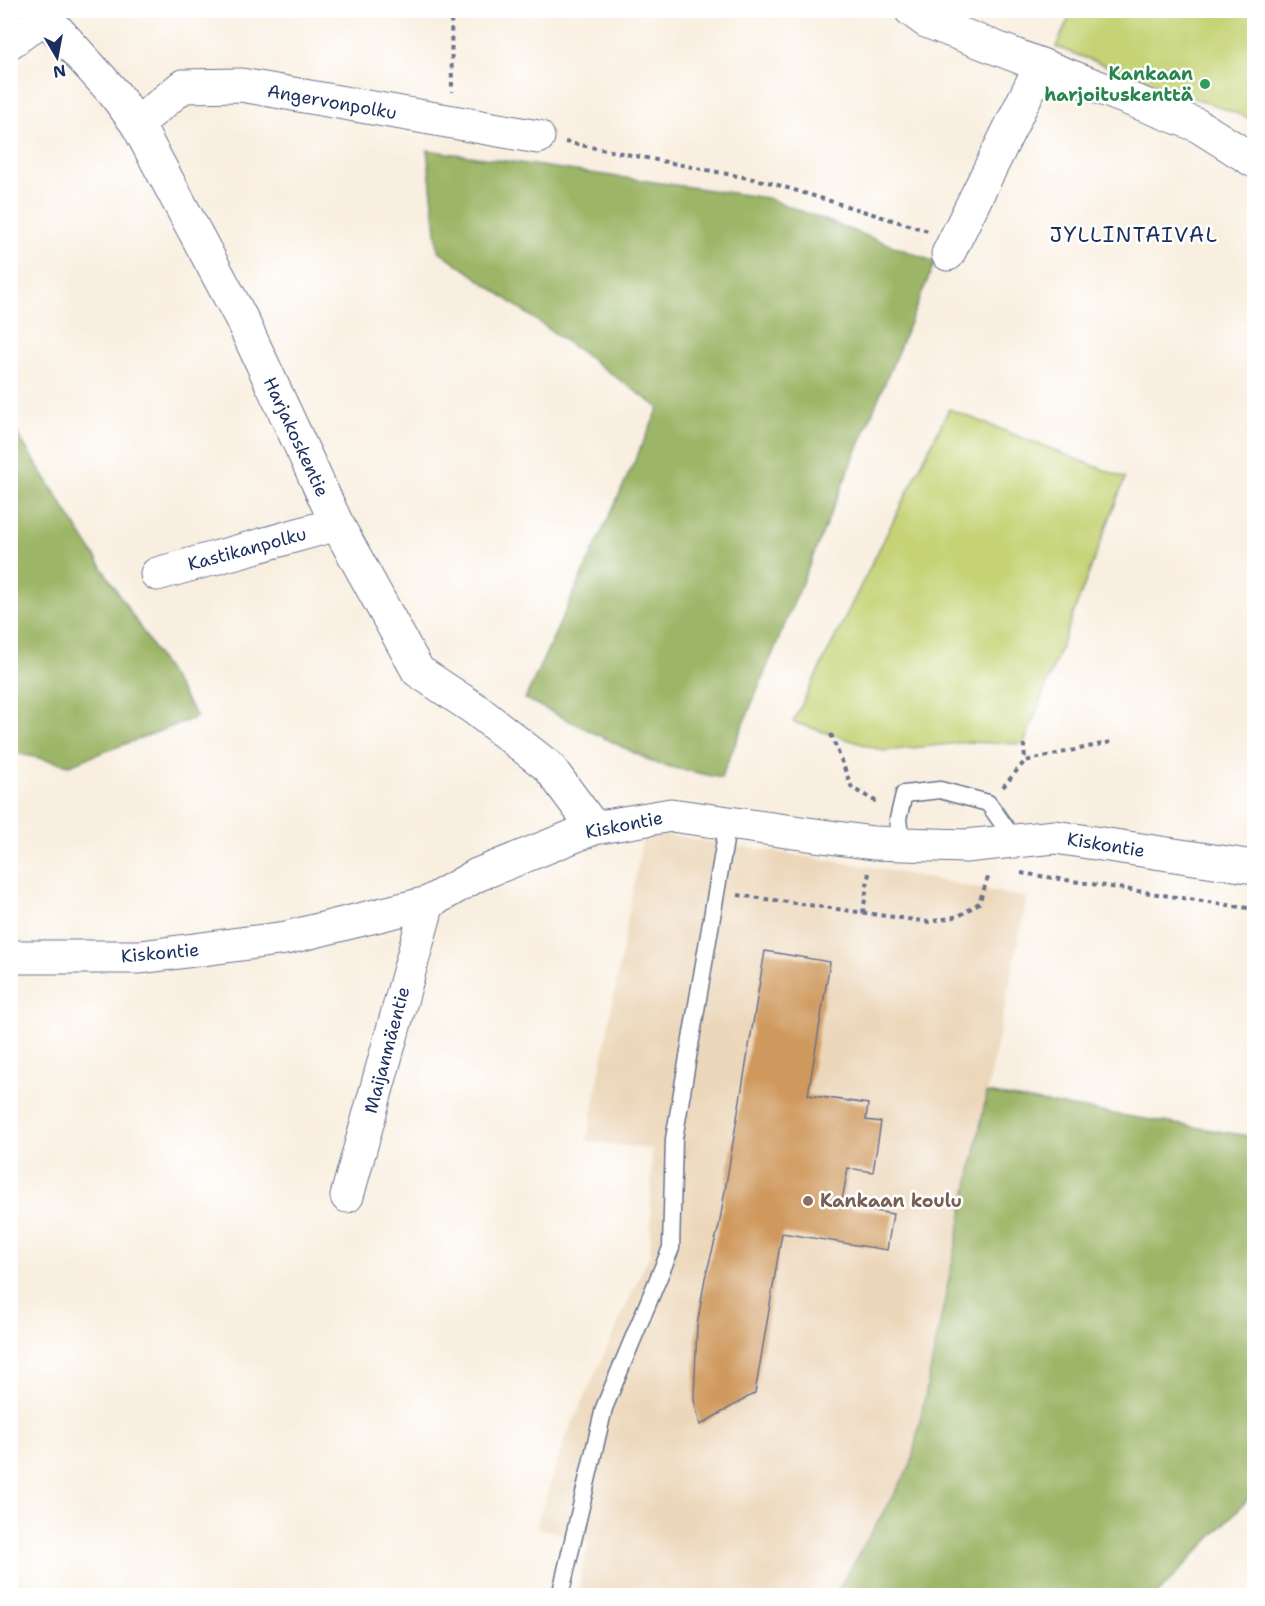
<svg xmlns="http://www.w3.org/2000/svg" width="1265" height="1606" font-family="'Shantell Sans',sans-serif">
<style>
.built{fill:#ecd7ba}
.green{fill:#c5d375;stroke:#70816a;stroke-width:1.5}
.forest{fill:#9cb566;stroke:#5c7262;stroke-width:1.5}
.building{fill:#cf985c}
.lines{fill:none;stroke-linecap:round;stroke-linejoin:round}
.lane-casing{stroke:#69728c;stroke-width:19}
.street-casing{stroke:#69728c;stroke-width:35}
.path{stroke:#69728c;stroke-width:4;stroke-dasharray:4.5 4.5;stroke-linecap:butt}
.lane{stroke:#fff;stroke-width:16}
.street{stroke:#fff;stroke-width:33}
.leisure-dot{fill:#2e9e5b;stroke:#fff;stroke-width:2}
.education-dot{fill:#8d6e63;stroke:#fff;stroke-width:2}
.labels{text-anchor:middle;stroke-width:5;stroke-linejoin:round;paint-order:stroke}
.leisure-label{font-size:18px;font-weight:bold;fill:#27864d;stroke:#fff;text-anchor:end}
.street-label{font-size:18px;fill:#1b2f5e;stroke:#fff}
.education-label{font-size:18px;font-weight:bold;fill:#785e54;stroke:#fff;text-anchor:start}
.quarter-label{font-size:21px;letter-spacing:1.5px;fill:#1b2f5e;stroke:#fff}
</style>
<rect width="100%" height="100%" fill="#fff"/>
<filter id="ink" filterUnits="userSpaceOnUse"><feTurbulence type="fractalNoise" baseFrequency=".0167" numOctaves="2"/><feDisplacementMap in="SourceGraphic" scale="12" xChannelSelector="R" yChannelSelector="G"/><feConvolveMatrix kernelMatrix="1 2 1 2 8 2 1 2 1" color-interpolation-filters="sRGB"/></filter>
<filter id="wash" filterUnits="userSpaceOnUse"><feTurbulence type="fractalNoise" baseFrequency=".008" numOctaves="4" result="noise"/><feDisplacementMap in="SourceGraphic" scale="24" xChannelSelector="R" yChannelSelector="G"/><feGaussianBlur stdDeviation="1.35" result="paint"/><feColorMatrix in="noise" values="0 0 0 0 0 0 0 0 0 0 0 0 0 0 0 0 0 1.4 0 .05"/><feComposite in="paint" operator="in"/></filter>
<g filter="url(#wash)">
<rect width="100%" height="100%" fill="#f9efe0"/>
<polygon class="built" points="644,831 876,868 1027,898 911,1465 835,1595 577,1595 589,1541 536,1527 564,1442 650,1254 652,1149 587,1141"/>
<g class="green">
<polygon points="1072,11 1254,11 1254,120 1056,47"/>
<polygon points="949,409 1125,478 1024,744 967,742 884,751 793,722"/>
</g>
<g class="forest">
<polygon points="427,150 767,198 935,262 721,778 657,764 525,699 659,408 438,250"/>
<polygon points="11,424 197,717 69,765 11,752"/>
<polygon points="987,1093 1254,1137 1254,1493 1156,1595 835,1595 911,1465"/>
</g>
<g id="blocks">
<polygon class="building" points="765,951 830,962 808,1095 868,1104 866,1120 881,1122 873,1172 848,1168 841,1206 893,1214 887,1250 782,1233 755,1393 700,1425 694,1400 697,1326 705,1278 719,1226"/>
</g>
</g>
<g filter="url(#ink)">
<use href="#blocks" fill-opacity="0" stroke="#69728c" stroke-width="1.5"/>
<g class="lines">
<defs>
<g id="lane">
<polyline points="901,843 898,819 904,794 940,790 988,803 1015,841"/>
<polyline points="560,1596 604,1408 671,1248 674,1139 728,823"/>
</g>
<g id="street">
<polyline points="39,10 114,93 137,124 241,318 337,524 418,671 475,709 549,767 594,828"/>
<polyline points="911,10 926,21 1197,125 1254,161"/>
<polyline points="10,42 45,17"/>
<polyline points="137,124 183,86 241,85 538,137"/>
<polyline points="948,254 1041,65"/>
<polyline points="157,574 337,524"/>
<polyline points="10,957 141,957 286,938 428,903 477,875 594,828 671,815 873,843 965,846 1055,837 1254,867"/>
<polyline points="347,1196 428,903"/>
</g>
</defs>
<use href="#lane" class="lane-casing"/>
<use href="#street" class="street-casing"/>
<g class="path">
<polyline points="451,10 452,92"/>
<polyline points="565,142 768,182 928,231"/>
<polyline points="831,734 852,788 877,802"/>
<polyline points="1024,744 1025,761"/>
<polyline points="1003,787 1025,761 1111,742"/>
<polyline points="1021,873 1254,909"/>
<polyline points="738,895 929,922 959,916 979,903 989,875"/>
<polyline points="863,913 869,872"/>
</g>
<use href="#lane" class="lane"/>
<use href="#street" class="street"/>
</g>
</g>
<circle class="leisure-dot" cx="1205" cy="84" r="6"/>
<circle class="education-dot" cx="808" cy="1201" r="6"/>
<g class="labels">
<g class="leisure-label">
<text x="1193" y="80">Kankaan<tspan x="1193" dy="21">harjoituskenttä</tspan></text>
</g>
<g class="street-label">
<text transform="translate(332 102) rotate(10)" y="6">Angervonpolku</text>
<text transform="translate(296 437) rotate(65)" y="6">Harjakoskentie</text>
<text transform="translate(247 549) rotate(-15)" y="6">Kastikanpolku</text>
<text transform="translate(624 825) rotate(-11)" y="6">Kiskontie</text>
<text transform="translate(1106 845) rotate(9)" y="6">Kiskontie</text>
<text transform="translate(160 953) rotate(-5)" y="6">Kiskontie</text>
<text transform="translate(387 1050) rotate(-75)" y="6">Maijanmäentie</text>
</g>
<g class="education-label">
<text x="820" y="1207">Kankaan koulu</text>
</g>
<g class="quarter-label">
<text x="1134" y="242">JYLLINTAIVAL</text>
</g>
</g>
<rect width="1265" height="1606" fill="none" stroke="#fff" stroke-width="36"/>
<g transform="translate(57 57) rotate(170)" stroke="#ffffff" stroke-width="4.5" paint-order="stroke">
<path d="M0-4.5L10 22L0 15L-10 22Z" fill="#1b2f5e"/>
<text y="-9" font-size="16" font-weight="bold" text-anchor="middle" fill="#1b2f5e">N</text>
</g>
</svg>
